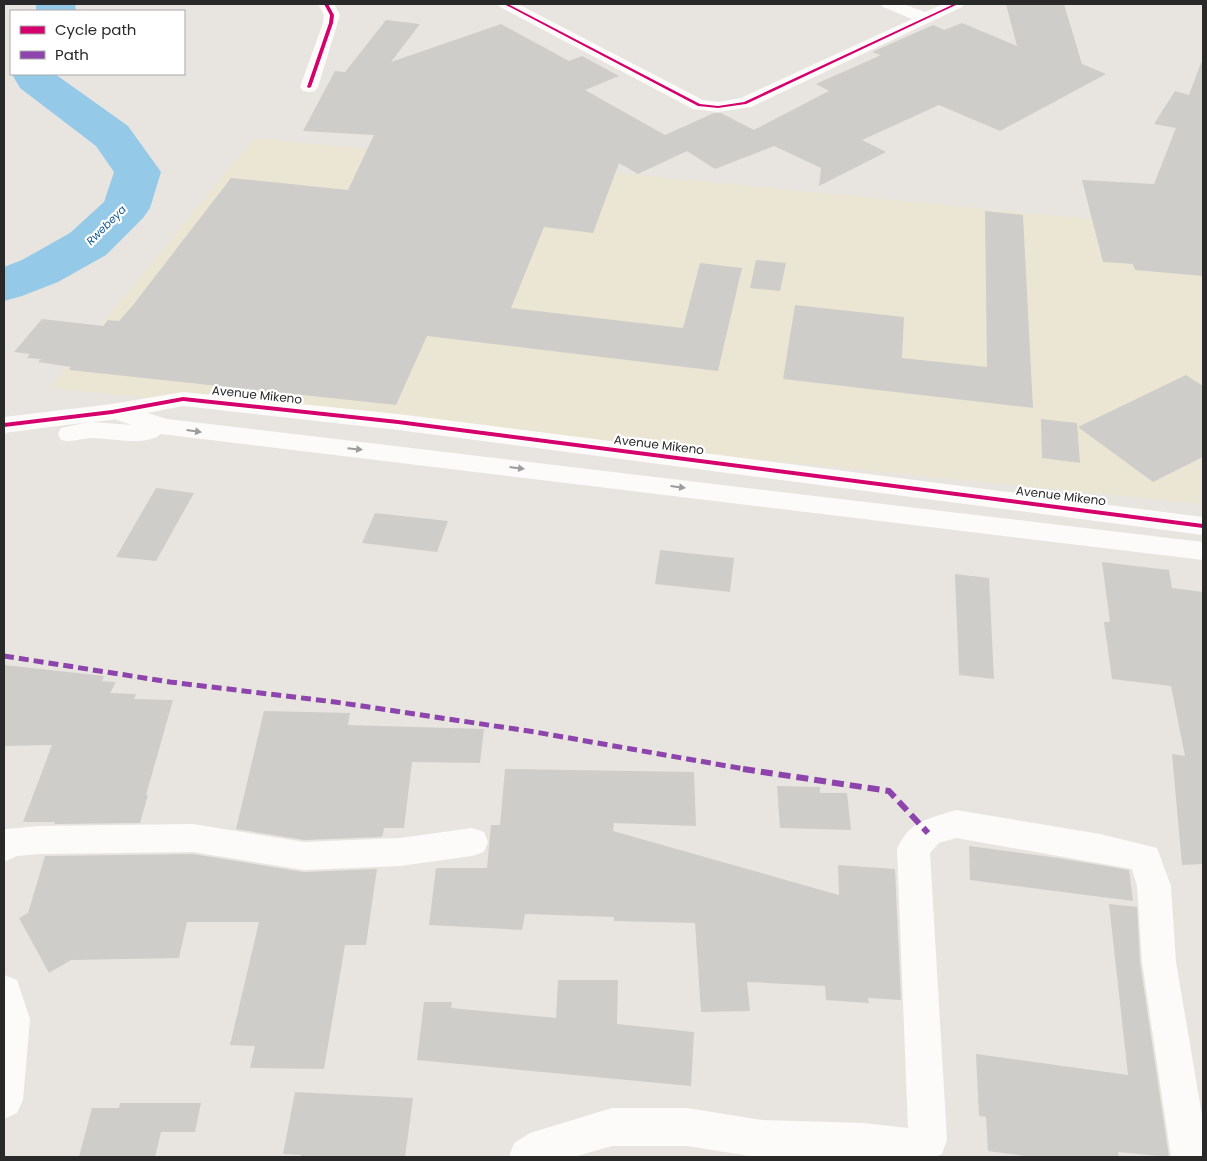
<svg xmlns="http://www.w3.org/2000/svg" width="1207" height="1161" font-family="Poppins,sans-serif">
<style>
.education{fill:#ebe6d4}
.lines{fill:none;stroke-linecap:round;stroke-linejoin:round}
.river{fill:#95c9e8;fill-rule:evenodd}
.building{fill:#cfcdc9}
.minor{fill:#fcfbfa;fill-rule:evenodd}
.quiet-far1{stroke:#8e44ad;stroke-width:5;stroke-dasharray:10 5;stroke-linecap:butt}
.quiet{stroke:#8e44ad;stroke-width:6;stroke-dasharray:12 6;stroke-linecap:butt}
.cycleway-casing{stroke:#fff;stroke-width:3}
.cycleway{fill:#d6006c;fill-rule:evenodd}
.oneway{fill:#9d9c9c}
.labels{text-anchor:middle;stroke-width:4.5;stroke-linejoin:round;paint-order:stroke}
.far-water-label{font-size:11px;font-style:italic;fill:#115996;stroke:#fff}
.street-label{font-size:12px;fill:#292929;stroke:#fff}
</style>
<rect width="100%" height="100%" fill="#e8e5e0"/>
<polygon class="education" points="254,138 1203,230 1203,504 49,388"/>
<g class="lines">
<g class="river">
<polygon points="36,4 75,4 76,11 36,11"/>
<polygon points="12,74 55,74 128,126 161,172 150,208 143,218 106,255 58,282 22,296 4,301 4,267 22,260 70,233 104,202 114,172 96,146 20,88"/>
</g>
</g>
<g class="building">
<polygon points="1006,4 1064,4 1082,64 1106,74 1000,131 939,105 862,140 886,152 819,186 821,168 774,146 715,169 687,151 638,174 619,163 593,233 544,227 511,308 683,328 700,263 742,268 718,371 427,336 396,405 69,370 71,367 38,362 41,359 27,358 30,354 14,352 42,319 103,326 108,320 119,321 133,305 231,178 348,190 374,135 303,131 335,71 345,72 386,20 420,24 391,62 501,24 569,61 582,56 619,76 585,90 665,135 714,113 721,113 754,130 829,91 816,84 881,55 872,52 933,25 944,30 962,23 1017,46"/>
<polygon points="1201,63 1203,63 1203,276 1135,270 1133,264 1103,262 1082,180 1154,184 1176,128 1154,124 1175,91 1189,95"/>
<polygon points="985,211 1023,215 1033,408 783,379 795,305 904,317 902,358 987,367"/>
<polygon points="756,260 786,263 780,291 750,288"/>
<polygon points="1186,375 1203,386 1203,457 1153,482 1078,427"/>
<polygon points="1041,419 1077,423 1080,463 1042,458"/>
<polygon points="156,488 194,493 156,561 116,557"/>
<polygon points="375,513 448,521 437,552 362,543"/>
<polygon points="660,550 734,558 730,592 655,584"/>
<polygon points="1102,562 1169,570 1172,588 1203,592 1203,864 1182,865 1172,754 1185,756 1171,686 1112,679 1104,622 1110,622"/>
<polygon points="955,574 989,578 994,679 959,675"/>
<polygon points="4,665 104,676 102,681 116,682 110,693 136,694 134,699 173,700 146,795 148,795 140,823 54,824 55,822 23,822 52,745 4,746"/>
<polygon points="264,711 350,713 348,725 484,729 480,763 412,762 404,828 384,828 383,835 381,837 304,840 236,829"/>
<polygon points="505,769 694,772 696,826 614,823 613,831 839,895 838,865 895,869 901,1000 868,998 869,1003 826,1000 825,986 747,982 750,1011 701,1012 695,923 614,921 614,917 525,914 522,930 429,925 436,868 487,868 491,825 500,825"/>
<polygon points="777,786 820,787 820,793 847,793 851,830 780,828"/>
<polygon points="969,846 1058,858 1129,870 1133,901 970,880"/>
<polygon points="193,854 304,872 377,869 366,945 345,945 324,1069 250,1068 255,1046 230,1045 259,922 187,922 179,958 71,960 49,973 19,918 28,913 45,856"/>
<polygon points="1109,904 1137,907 1140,962 1169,1157 1118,1152 1119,1157 1032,1157 988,1151 986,1117 979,1116 976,1054 1128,1075"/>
<polygon points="558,980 618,980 617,1024 694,1032 691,1086 417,1060 424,1002 452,1002 451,1008 556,1018"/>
<polygon points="295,1092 413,1098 405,1157 301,1157 301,1155 283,1154"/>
<polygon points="120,1103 201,1103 195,1132 161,1132 155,1157 79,1157 92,1108 119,1108"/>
</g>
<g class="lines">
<g class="minor">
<polygon points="318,4 334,4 340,15 318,87 315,91 309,92 303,91 300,87 323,23 324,15"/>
<polygon points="498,4 518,4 703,100 718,102 741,98 912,19 883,7 881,4 903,4 925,12 943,4 964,4 962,7 751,107 718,112 693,109 500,7"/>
<path d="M 183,392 L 398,414 L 1203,517 L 1203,535 L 398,430 L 183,406 L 147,413 L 167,419 L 1203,542 L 1203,560 L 161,434 C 146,447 111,438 92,438 C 81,438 73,443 61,440 L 58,434 L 61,428 L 89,422 L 4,433 L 4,417 L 112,404 ZM 114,419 L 132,425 L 92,422 L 112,420 Z"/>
<path d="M 956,810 L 1100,834 L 1157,848 L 1171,886 L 1176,962 L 1203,1121 L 1203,1157 L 1171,1157 L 1142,962 L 1137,886 L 1132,869 L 956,838 L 939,843 L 930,853 L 947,1140 L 942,1154 L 934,1157 L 756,1157 L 687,1146 L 612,1146 L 574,1157 L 509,1157 L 514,1143 L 530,1133 L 612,1108 L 687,1108 L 762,1120 L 864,1123 L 908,1128 L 897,849 C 910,820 928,819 956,810 Z"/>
<polygon points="193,824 304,842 400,838 472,828 484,832 488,842 484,852 472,856 400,866 304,870 193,852 39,854 17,856 4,862 4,830 6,829 39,826"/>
<polygon points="4,975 17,980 30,1019 23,1100 17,1113 4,1119"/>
</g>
<polyline class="quiet-far1" points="4,656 170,682 335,702 535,732 750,770"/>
<polyline class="quiet" points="743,769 889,791 928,833"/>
<defs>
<g id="cycleway">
<polygon points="324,4 328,4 334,15 333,23 311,87 309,88 307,87 329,23 330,15"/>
<polygon points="504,4 508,4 700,104 718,106 744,102 954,4 958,4 746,104 718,108 698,106"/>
<polygon points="183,397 398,420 1203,524 1203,528 398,424 183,401 112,414 4,427 4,423 112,410"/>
</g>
</defs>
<use href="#cycleway" class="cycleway-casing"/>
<use href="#cycleway" class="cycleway"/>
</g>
<defs><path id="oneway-solid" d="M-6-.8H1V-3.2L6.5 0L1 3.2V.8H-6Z" transform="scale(1.25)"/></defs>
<g class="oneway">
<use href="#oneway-solid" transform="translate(194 431) rotate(8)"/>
<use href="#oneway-solid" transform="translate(355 449) rotate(6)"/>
<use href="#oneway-solid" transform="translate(517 468) rotate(7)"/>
<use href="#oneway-solid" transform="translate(678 487) rotate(7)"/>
</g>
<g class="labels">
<g class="far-water-label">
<text transform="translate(106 225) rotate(-45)" y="4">Rwebeya</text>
</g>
<g class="street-label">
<text transform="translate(257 395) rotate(6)" y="4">Avenue Mikeno</text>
<text transform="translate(659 445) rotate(7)" y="4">Avenue Mikeno</text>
<text transform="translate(1061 496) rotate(7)" y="4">Avenue Mikeno</text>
</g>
</g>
<rect width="1207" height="1161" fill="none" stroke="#292929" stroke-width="10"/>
<rect x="10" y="10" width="175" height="65" fill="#ffffff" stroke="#a9a9a9"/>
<rect x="20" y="26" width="25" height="8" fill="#d6006c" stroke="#a9a9a9"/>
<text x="55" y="35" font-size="15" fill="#292929">Cycle path</text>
<rect x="20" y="51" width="25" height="8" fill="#8e44ad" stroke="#a9a9a9"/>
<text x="55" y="60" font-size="15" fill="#292929">Path</text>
</svg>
